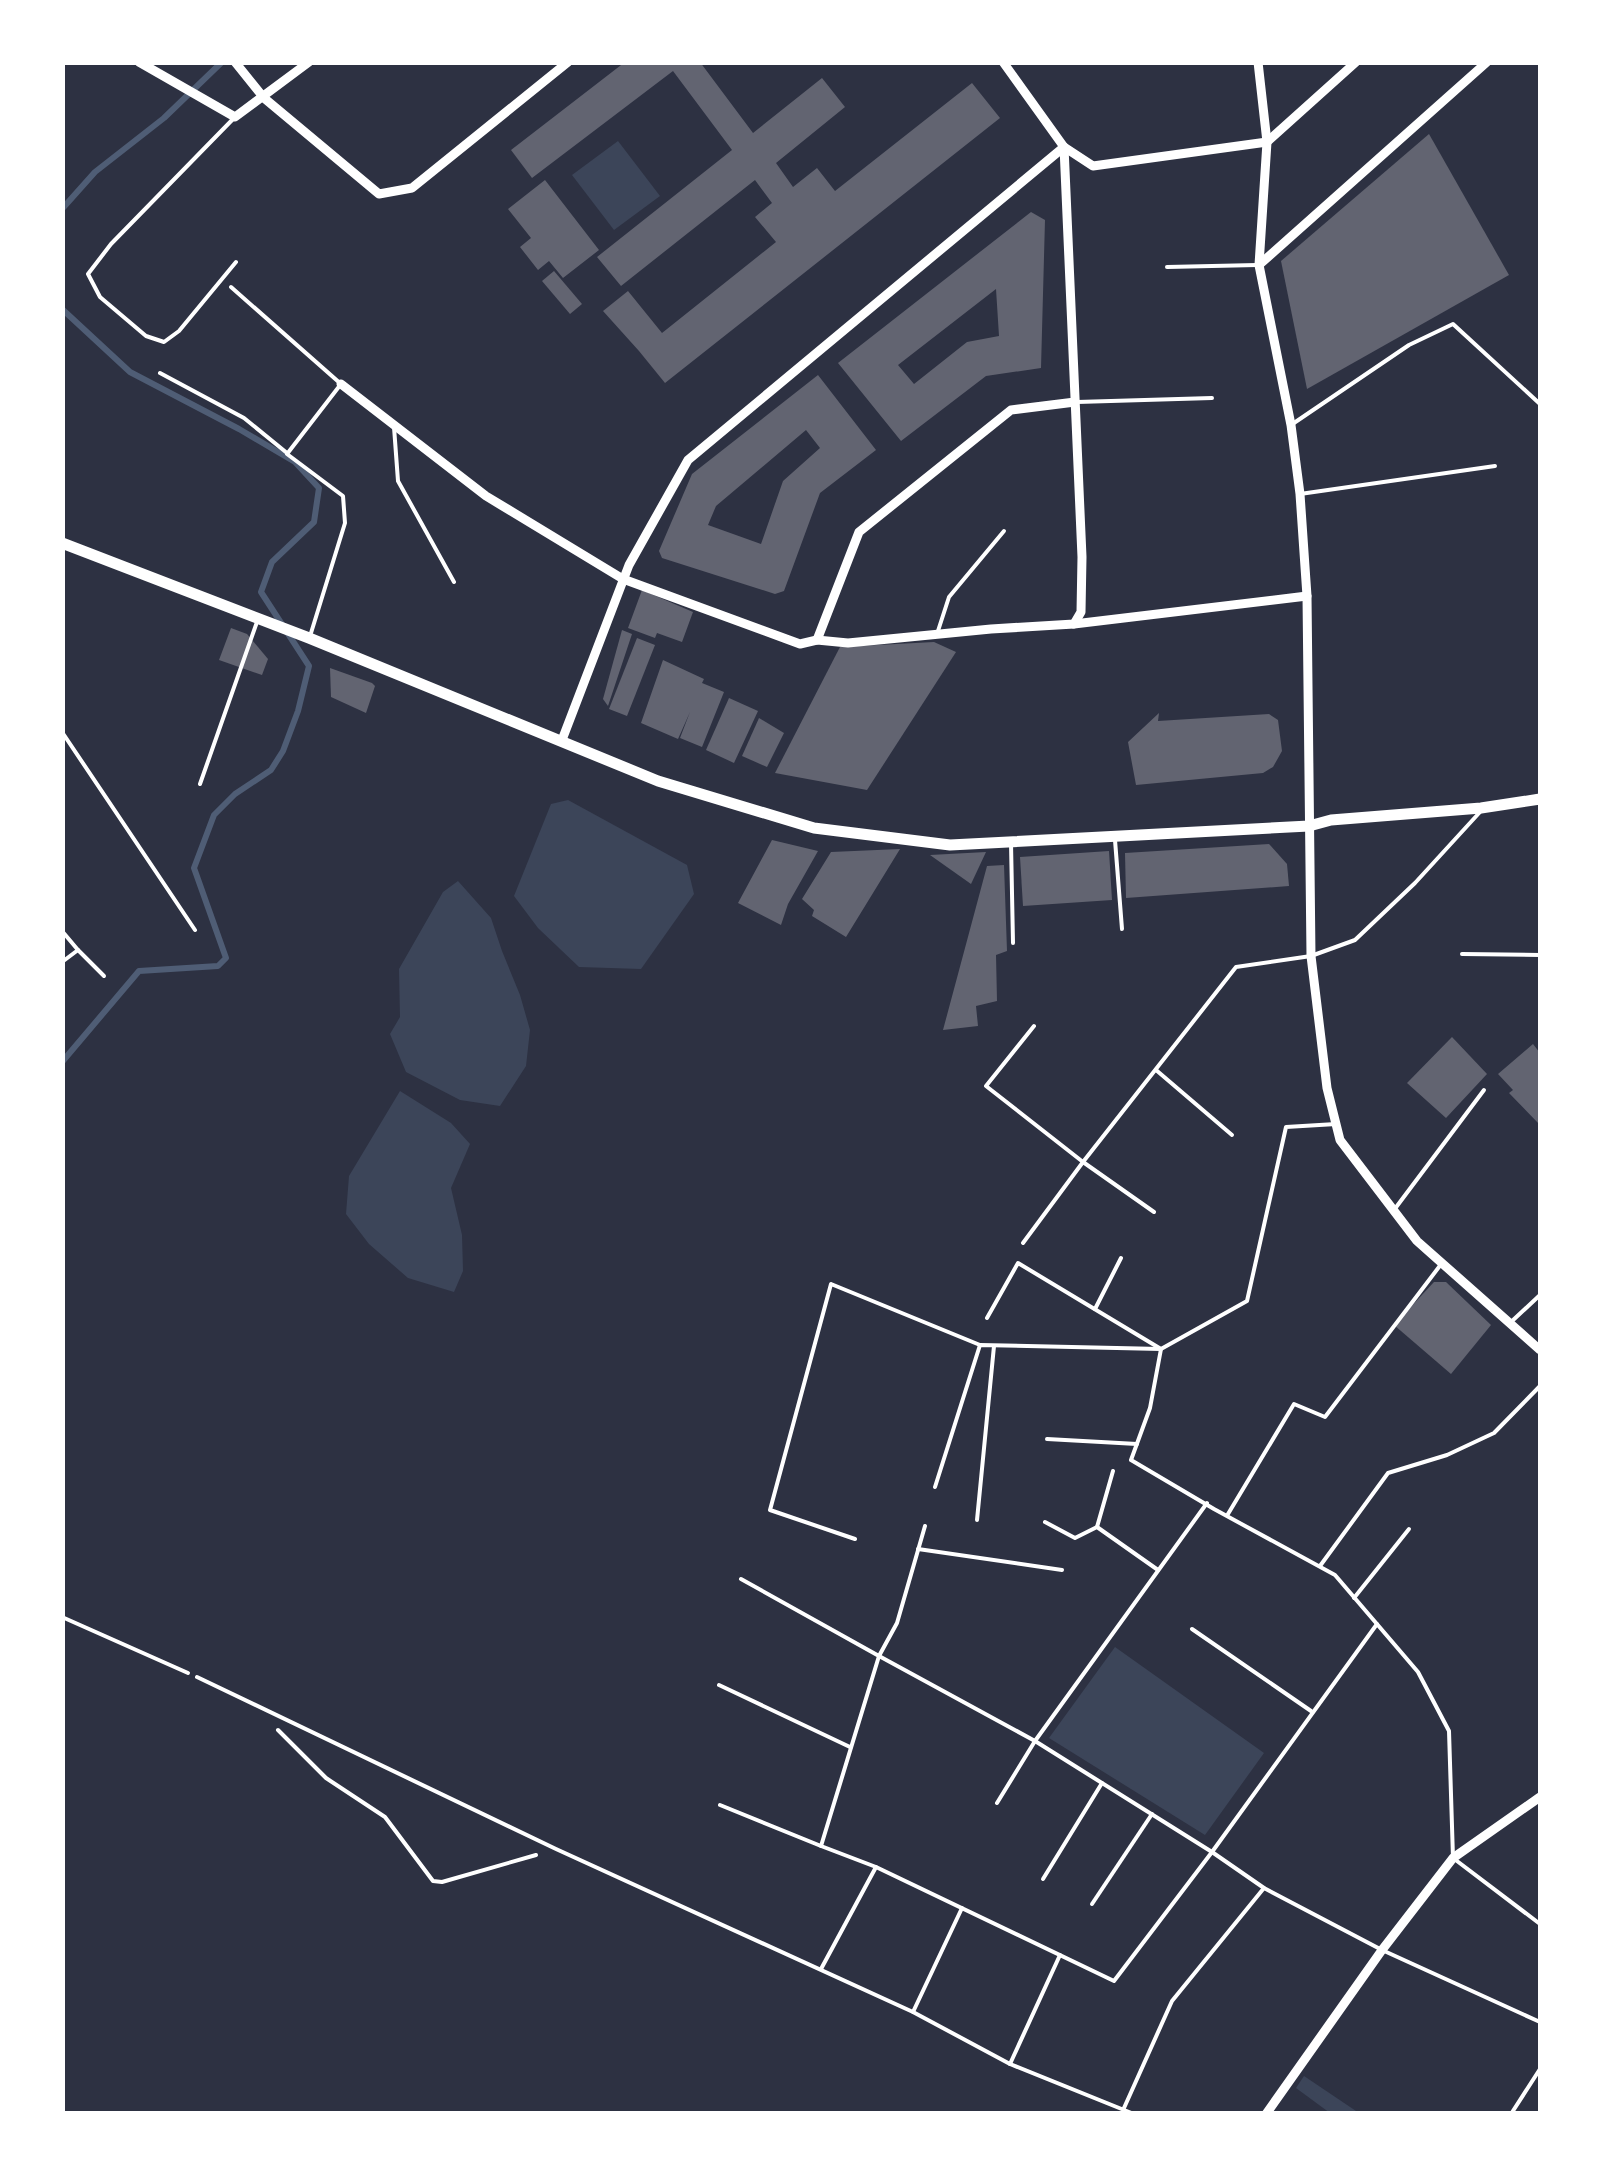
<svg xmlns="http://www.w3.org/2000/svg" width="1603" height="2176" font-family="'Space Grotesk',sans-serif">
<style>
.green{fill:#3c4559}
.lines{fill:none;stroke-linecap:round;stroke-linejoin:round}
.stream{stroke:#4f5d75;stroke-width:6}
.building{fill:#626471;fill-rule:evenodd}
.path{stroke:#fff;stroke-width:4}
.service{stroke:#fff;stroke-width:4}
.minor{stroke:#fff;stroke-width:9}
.tertiary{stroke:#fff;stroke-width:11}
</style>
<rect width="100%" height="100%" fill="#2d3142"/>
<g class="green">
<polygon points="618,141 660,196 614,230 572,175"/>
<polygon points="568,800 687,865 694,894 641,969 579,967 538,928 514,896 551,804"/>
<polygon points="458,881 491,918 502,951 520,995 530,1030 526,1066 500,1106 460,1100 406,1072 390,1034 400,1017 399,969 443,892"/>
<polygon points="400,1091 451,1123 470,1144 451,1188 462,1235 463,1271 454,1292 408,1278 369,1244 346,1214 349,1176"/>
<polygon points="1115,1647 1264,1753 1205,1835 1049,1738"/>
<polygon points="1304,2076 1359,2113 1330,2113 1296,2088"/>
</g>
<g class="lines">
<g class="stream">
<polyline points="62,209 95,172 164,118 222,62"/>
<polyline points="62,309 130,372 239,429 295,462 319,488 314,522 272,562 261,592 309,666 298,711 283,751 271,770 235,794 214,815 194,868 226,958 218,966 139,971 62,1062"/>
</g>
</g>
<g class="building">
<polygon points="625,62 700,62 753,133 822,78 845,107 776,163 793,187 817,168 835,191 972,83 1000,118 665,383 639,351 603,311 628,291 662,333 776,242 755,217 772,203 755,180 621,286 597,257 732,150 673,71 532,178 511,150"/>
<polygon points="1429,134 1509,275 1307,389 1281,261"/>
<polygon points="545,180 599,250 563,278 549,261 538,270 520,247 531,238 508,209"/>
<path d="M 1031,212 L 1045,220 L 1041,368 L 986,376 L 901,441 L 838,363 ZM 996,289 L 999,336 L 967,342 L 914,384 L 898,365 Z"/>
<polygon points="554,271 582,304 570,314 542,281"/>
<path d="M 818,375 L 876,450 L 820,493 L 784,591 L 775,594 L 662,558 L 659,551 L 692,474 ZM 806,430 L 820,448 L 783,481 L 761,544 L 708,525 L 716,506 Z"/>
<polygon points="642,590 693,612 682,642 657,633 655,638 628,628"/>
<polygon points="231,628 247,634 268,659 262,675 219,660"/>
<polygon points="622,630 632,634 608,706 603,699"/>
<polygon points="637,638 655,645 627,716 609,709"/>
<polygon points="934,642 956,652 867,790 775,773 840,647"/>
<polygon points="663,660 704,679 702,683 724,692 702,747 680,738 690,712 678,739 641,723"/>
<polygon points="330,668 372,683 375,686 366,713 331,697"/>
<polygon points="729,698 758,711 734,763 706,750"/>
<polygon points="1159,713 1158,721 1269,714 1278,720 1282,751 1273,767 1263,773 1136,785 1128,742"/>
<polygon points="759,718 784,733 767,767 742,756"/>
<polygon points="772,840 818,851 788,904 781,925 738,903"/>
<polygon points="1269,844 1287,864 1289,886 1126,898 1125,853"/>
<polygon points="900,849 846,937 812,916 814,910 802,899 831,852"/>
<polygon points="1109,851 1112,900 1023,906 1020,857"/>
<polygon points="986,852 971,884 930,855"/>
<polygon points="1004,865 1007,951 996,955 997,1001 976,1006 978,1026 943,1030 987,866"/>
<polygon points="1452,1037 1487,1074 1446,1118 1407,1083"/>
<polygon points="1533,1044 1540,1053 1540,1125 1509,1093 1513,1090 1498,1074"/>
<polygon points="1434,1282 1446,1282 1491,1325 1451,1374 1394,1325"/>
</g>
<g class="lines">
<g class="path">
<polyline points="62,1617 188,1673"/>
<polyline points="278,1730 326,1778 385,1817 433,1881 442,1882 536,1855"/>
</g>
<g class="service">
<polyline points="235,117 111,244 88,274 100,297 146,336 164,342 179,331 236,262"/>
<polyline points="1167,267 1257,265"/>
<polyline points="231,287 341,384 287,454 343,496 345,523 311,633"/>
<polyline points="160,373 244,418 287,453"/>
<polyline points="1077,402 1212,398"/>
<polyline points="1291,425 1409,345 1453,324 1540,404"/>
<polyline points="394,427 398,481 454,582"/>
<polyline points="1300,494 1495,466"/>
<polyline points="937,634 949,597 1004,531"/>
<polyline points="62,732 195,930"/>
<polyline points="200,784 258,619"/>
<polyline points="1115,840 1122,929"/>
<polyline points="1011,843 1013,943"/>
<polyline points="62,931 78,950 104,976"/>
<polyline points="1462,954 1540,955"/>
<polyline points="62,962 78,950"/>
<polyline points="1034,1026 986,1086 1083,1162 1154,1212"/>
<polyline points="1156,1070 1232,1135"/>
<polyline points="1394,1210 1484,1090"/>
<polyline points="1023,1243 1083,1162 1236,967 1311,956 1355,940 1415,883 1480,812"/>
<polyline points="1095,1309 1121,1258"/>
<polyline points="987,1318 1018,1263 1161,1349 1150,1408 1131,1460 1214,1509 1335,1575 1418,1672 1449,1731 1453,1858 1540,1924"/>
<polyline points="1511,1322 1540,1295"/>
<polyline points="1047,1439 1137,1444"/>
<polyline points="935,1487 980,1345 1161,1349 1247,1301 1286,1127 1336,1124"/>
<polyline points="1228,1514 1294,1404 1325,1417 1442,1263"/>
<polyline points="977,1520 994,1346"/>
<polyline points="1045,1522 1075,1538 1097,1527 1158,1570"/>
<polyline points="925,1526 897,1623 879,1656 1035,1741 1212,1852 1264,1888 1382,1950 1540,2022"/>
<polyline points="1097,1527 1113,1471"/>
<polyline points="855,1539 770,1510 831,1284 980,1345"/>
<polyline points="918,1549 1062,1570"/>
<polyline points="1320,1566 1388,1473 1447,1455 1494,1433 1540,1386"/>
<polyline points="741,1579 879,1656 821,1846 876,1867 1114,1981 1212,1852 1377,1624"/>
<polyline points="1354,1598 1409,1529"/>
<polyline points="1192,1629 1311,1711"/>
<polyline points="197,1677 556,1849 913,2012 1010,2064 1134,2114"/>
<polyline points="719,1685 850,1747"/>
<polyline points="997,1803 1035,1741 1207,1503"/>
<polyline points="720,1805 821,1846"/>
<polyline points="1043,1879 1102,1783"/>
<polyline points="1092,1904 1152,1814"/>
<polyline points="821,1969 876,1867"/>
<polyline points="913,2012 962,1908"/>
<polyline points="1010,2064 1060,1955"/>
<polyline points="1124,2108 1172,2001 1264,1888"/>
<polyline points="1511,2114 1540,2069"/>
</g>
<g class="minor">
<polyline points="139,62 235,117 309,62"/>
<polyline points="235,62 264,98 379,194 412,188 568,62"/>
<polyline points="1003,62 1064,147 1093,166 1267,142 1356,62"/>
<polyline points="1258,62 1267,142 1259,265 1291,425 1300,494 1307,596 1311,956 1327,1088 1340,1140 1417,1241 1540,1350"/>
<polyline points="1064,147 1082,557 1081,612 1074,624"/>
<polyline points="1259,265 1487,62"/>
<polyline points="341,384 486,496 623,579 800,644 817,640 848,643 991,629 1074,624 1307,596"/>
<polyline points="817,640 859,532 1011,410 1075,402"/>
<polyline points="562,740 629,565 688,460 1064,147"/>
<polyline points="1266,2114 1382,1950 1453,1858 1540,1797"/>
</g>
<polyline class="tertiary" points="62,543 309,638 658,781 814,828 950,845 1309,826 1331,820 1481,808 1540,799"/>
</g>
<rect width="1603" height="2176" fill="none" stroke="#ffffff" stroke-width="130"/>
</svg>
